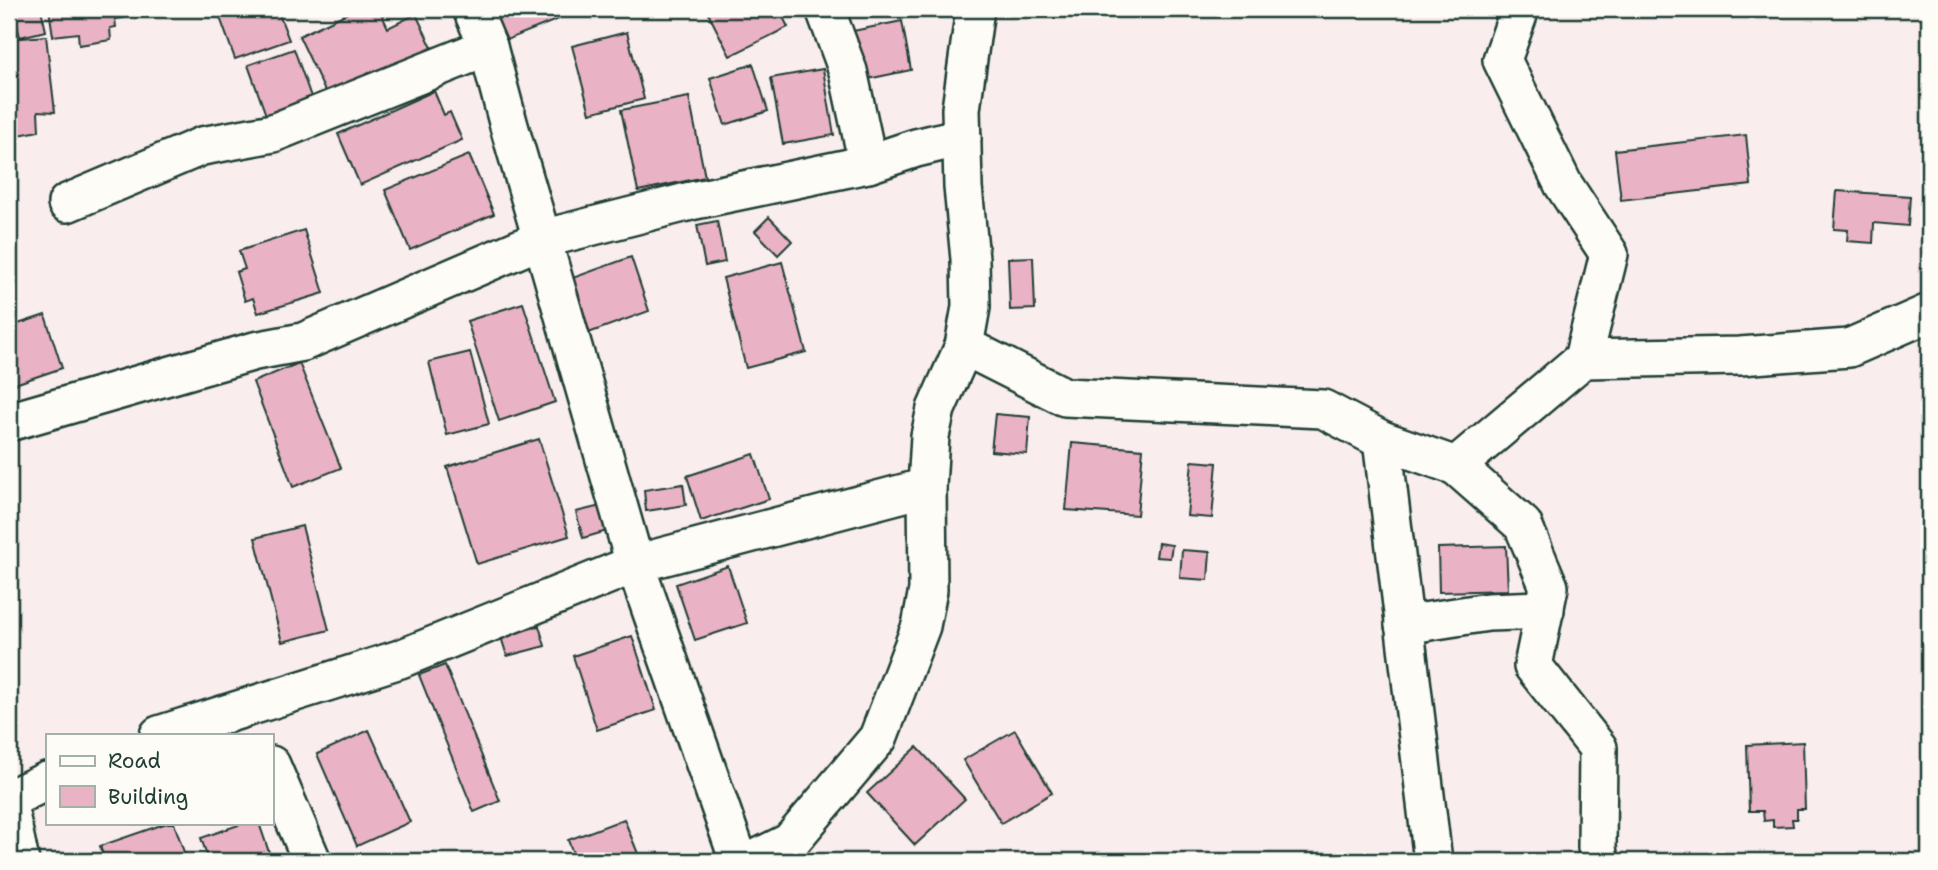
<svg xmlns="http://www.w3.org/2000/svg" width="1938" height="870" font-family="'Shantell Sans',sans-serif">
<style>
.building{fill:#eab2c5;stroke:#1f3d34;stroke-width:2}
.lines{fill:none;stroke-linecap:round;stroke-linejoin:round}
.street-casing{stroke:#1f3d34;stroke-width:42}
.street{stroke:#fdfcf7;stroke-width:37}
</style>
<rect width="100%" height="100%" fill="#f9eded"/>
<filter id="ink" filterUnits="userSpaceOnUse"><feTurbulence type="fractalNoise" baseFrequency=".0143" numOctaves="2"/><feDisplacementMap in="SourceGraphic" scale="14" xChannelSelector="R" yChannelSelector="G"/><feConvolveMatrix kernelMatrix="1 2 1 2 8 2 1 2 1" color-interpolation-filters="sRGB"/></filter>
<g filter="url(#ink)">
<g class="building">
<polygon points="13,9 41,9 46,31 20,37"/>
<polygon points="49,9 122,9 124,18 115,19 116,27 110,28 111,40 79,45 78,33 53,36"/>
<polygon points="217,9 277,9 289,40 235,59"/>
<polygon points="356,9 379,9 388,28 416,14 435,54 331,104 299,36"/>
<polygon points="491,9 555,9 559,19 504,41"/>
<polygon points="706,9 779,9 788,27 730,56"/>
<polygon points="902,21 911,70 863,80 853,31"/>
<polygon points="627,32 644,99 590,113 572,46"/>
<polygon points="46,36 55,112 38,111 39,131 9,137 9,39"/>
<polygon points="294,49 311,97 266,115 248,65"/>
<polygon points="753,64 768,111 725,125 710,78"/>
<polygon points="823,69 834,135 783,144 771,78"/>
<polygon points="434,91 444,115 450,112 462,140 360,185 338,134"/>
<polygon points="689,97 705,177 638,191 621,110"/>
<polygon points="1746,135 1751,185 1621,200 1615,150"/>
<polygon points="469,155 494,214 410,250 385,190"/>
<polygon points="1837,191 1910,196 1908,226 1874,223 1873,243 1847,241 1848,230 1834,229"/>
<polygon points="769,217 792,241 778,255 755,231"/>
<polygon points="717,221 725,262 705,266 697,225"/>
<polygon points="304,230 324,293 258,313 253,298 245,301 236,272 245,269 239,251"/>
<polygon points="631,257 649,311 586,334 567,280"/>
<polygon points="1033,257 1035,309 1010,310 1008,258"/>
<polygon points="782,262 806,352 746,368 723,278"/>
<polygon points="523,303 555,402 499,421 467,321"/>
<polygon points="45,315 62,368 9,386 9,327"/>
<polygon points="470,352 489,424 447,435 429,362"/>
<polygon points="299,363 341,468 293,487 253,382"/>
<polygon points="995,414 1030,417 1027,454 991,451"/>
<polygon points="539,439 569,536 477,564 447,467"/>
<polygon points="1072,443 1143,449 1137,515 1066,510"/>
<polygon points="754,454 769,499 701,521 687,476"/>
<polygon points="1192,461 1217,463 1212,518 1187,516"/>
<polygon points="683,484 686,505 646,511 644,490"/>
<polygon points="601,506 607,531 583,538 576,512"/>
<polygon points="302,526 329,630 282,642 255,538"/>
<polygon points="1158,543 1172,545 1170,558 1156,557"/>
<polygon points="1506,546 1508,590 1439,592 1438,548"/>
<polygon points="1182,550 1210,552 1208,580 1180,578"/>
<polygon points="728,566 747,623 695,640 676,584"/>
<polygon points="539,626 545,646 507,656 501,637"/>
<polygon points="632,636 656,710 597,730 573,656"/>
<polygon points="445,665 500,801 474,812 419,675"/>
<polygon points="369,730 410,822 357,846 317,754"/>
<polygon points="1015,730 1052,793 1001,823 963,760"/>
<polygon points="1803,742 1805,809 1797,809 1797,819 1792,819 1793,826 1773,827 1773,820 1764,821 1763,811 1749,811 1747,745"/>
<polygon points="917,747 965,799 915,845 867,793"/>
<polygon points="624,819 641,861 576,861 568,840"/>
<polygon points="167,823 174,823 187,861 105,861 100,846"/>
<polygon points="244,823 259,823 272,861 209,861 201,838"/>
</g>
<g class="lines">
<defs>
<g id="street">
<polyline points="472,9 488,47 509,126 542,239 691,201 868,164 916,148 962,137"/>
<polyline points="825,9 848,71 868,164"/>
<polyline points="67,203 202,146 273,133 488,47"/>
<polyline points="964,346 1065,397 1323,409 1382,440 1456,466 1583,359 1609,254 1563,184 1502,60 1520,9"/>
<polyline points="1583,359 1740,356 1849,348 1929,313"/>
<polyline points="9,422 255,351 303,342 542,239 635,564 739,861"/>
<polyline points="1382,440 1433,861"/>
<polyline points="1456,466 1523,525 1549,587 1533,666 1598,748 1597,847 1599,861"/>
<polyline points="1404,625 1488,612 1545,610"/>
<polyline points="159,735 400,659 635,564 927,487"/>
<polyline points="271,765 312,861"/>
<polyline points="9,799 47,781"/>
<polyline points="9,809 20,861"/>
<polyline points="752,861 790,842 878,738 921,626 928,590 927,487 930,436 936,409 964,346 971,307 970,259 963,187 961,109 975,9"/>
</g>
</defs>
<use href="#street" class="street-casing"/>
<use href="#street" class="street"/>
</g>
</g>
<rect width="1938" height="870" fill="none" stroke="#fdfcf7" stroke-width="35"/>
<rect x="18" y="18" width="1903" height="835" fill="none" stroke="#1f3d34" stroke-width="2.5" filter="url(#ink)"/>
<rect x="46" y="734" width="228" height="91" fill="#fdfcf7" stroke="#a4b0a9" stroke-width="2"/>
<rect x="60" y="756" width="35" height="10" fill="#fdfcf7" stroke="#a4b0a9" stroke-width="2"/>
<text x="108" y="768" font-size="21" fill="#1f3d34">Road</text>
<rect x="60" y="786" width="35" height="21" fill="#eab2c5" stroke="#a4b0a9" stroke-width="2"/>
<text x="108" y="804" font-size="21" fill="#1f3d34">Building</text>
</svg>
